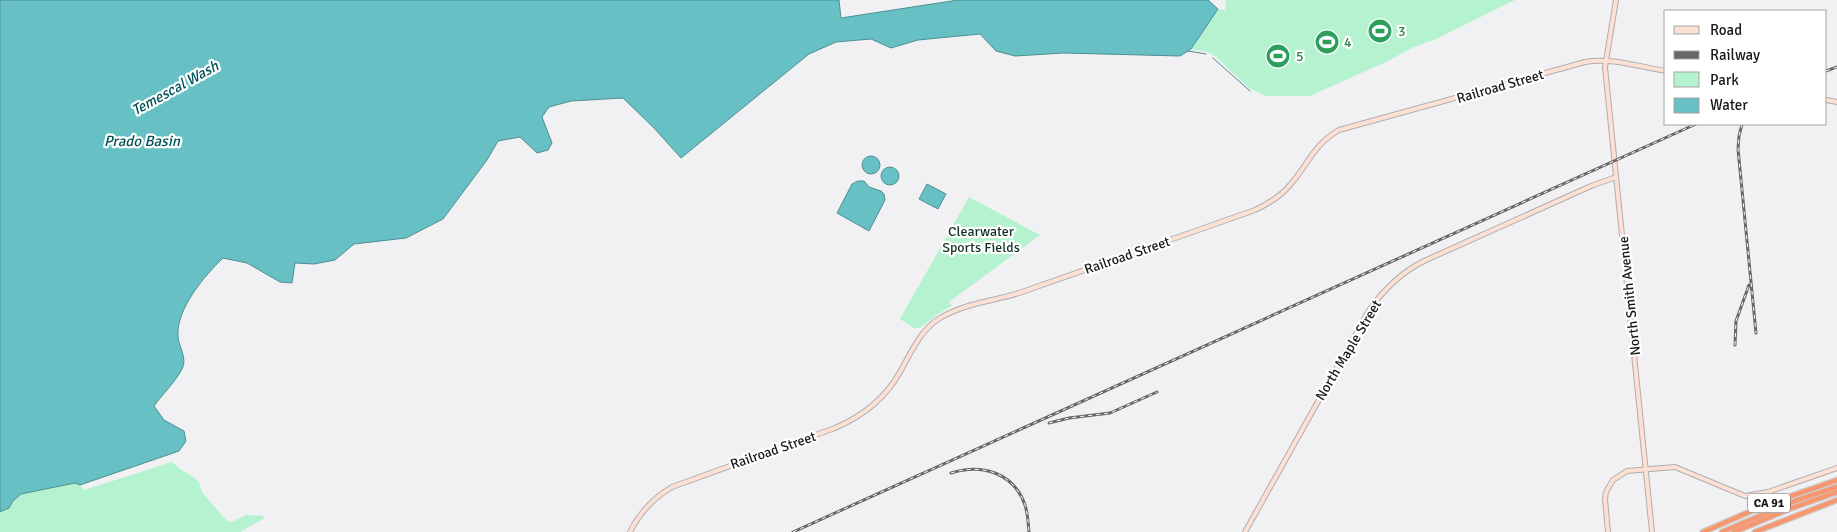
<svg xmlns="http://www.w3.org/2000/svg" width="1837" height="532" font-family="Signika,sans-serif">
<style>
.green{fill:#b5f3d0}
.water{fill:#67c1c4;stroke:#4f8e91}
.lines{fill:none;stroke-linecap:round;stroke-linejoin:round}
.stream{stroke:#4f8e91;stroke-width:1}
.secondary-casing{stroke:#afafb0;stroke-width:6}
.highway-casing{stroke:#ccc;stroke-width:7}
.secondary{stroke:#fde0d4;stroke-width:4}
.highway{stroke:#f79770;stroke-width:4.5}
.rail-casing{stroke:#676769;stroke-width:3}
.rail{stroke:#fff;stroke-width:1;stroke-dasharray:4;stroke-linecap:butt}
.labels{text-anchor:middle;stroke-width:4.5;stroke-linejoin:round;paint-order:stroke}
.shield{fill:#fff;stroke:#5d5d5e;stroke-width:1}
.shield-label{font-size:12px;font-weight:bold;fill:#181819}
.leisure-label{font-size:14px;fill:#27864d;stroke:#fff;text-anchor:start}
.street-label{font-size:14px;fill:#181819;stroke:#fff}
.park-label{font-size:14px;fill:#133223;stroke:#fff}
.water-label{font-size:15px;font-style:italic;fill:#005457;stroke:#fff}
</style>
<rect width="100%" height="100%" fill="#f1f1f3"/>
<g class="green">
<polygon points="1226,0 1515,0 1436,39 1414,47 1386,62 1310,96 1266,96 1249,88 1215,56 1207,52 1191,49 1218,9 1225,10"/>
<polygon points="969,197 1040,235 949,302 952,306 941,312 920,328 914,328 900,319"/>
<polygon points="172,462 180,469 194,477 199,482 202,492 227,521 232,522 246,515 263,516 265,518 240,532 0,532 0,512 9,508 13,501 21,494 75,483 80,485 84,490"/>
</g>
<g class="water">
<path d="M 0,0 L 839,0 L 841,18 L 958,0 L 1208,0 L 1218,9 L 1191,49 L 1180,56 L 1064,53 L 1015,56 L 996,51 L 980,34 L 918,40 L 891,48 L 871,39 L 836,42 L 809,54 L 681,158 L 654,128 L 623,98 L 571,101 L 549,107 L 542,117 L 552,143 L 548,150 L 537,153 L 520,137 L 498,141 L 487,160 L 443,219 L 406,238 L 354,244 L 335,260 L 314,264 L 295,263 L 292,283 L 280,282 L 247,263 L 223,258 C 205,275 176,309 178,336 C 178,346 188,358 182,369 C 176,381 162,395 154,406 L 164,420 L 184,431 L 186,441 L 179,451 L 80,485 L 75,483 L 21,494 L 13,501 L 9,508 L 0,512 Z"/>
<circle cx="871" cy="165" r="9"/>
<circle cx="890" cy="176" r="9"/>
<polygon points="858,181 864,181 869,187 881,191 884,194 885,200 869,231 837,213 852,184"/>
<polygon points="927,184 946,194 938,209 919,199"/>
</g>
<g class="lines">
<g class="stream">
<polyline points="1188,51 1206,54"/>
<polyline points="1213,58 1250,91"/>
</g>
<defs>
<g id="secondary">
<polyline points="1616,0 1605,67 1652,532"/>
<polyline points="1826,100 1837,102"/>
<path d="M 630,532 C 640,512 653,498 672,487 L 835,428 C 863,416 885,399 900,372 C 911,353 920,330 940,318 C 965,303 995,301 1022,292 C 1100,265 1177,237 1255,210 C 1268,204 1280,197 1290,185 C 1309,164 1312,146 1339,130 L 1585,62 C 1611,57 1640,67 1666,71"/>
<path d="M 1245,532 L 1368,312 C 1383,290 1400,273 1424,261 L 1591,186 L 1616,177"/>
<polyline points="1608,532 1605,499 1606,492 1613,480 1627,471 1675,467 1745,496 1768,492 1837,468"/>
</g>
<g id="highway">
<polyline points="1703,532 1763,506 1837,480"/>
<polyline points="1722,532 1795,501 1837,487"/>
<polyline points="1734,532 1789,509 1837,492"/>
<polyline points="1755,532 1837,500"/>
</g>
</defs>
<use href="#secondary" class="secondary-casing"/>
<use href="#highway" class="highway-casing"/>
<use href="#secondary" class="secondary"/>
<use href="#highway" class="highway"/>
<defs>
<g id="rail">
<polyline points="1826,71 1837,67"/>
<polyline points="1742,124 1739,136 1738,149 1756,333"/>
<polyline points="1735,345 1736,321 1749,285"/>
<polyline points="1049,423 1069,418 1110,413 1157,392"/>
<path d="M 951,473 C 982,463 1014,473 1025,505 C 1028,514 1028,523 1029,532"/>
<polyline points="793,532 1696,124"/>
</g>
</defs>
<use href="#rail" class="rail-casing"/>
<use href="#rail" class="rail"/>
</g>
<defs>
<symbol id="stadium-disc" viewBox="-11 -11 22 22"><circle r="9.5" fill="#2e9e5b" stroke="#fff"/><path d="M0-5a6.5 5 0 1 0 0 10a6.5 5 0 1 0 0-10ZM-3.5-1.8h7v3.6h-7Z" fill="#fff"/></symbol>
</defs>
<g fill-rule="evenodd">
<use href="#stadium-disc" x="1366" y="17" width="28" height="28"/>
<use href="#stadium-disc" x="1313" y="28" width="28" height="28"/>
<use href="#stadium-disc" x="1264" y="42" width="28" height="28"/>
</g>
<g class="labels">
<rect class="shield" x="1748" y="493.5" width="42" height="19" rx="4"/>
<g class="shield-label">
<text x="1769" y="507">CA 91</text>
</g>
<g class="leisure-label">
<text x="1398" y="36">3</text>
<text x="1344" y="47">4</text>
<text x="1296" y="61">5</text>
</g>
<g class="street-label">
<text transform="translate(1500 86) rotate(-16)" y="5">Railroad Street</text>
<text transform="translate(1127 255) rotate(-19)" y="5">Railroad Street</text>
<text transform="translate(1629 296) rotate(-96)" y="5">North Smith Avenue</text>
<text transform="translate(1348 350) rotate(-59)" y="5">North Maple Street</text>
<text transform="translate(773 450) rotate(-19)" y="5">Railroad Street</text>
</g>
<g class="park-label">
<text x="981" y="236">Clearwater<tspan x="981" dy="16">Sports Fields</tspan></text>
</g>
<g class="water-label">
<text transform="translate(175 88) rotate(-29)" y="5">Temescal Wash</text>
<text x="142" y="146">Prado Basin</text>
</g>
</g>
<rect x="1664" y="10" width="162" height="115" fill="#ffffff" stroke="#a3a3a3"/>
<rect x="1674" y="26" width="25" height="8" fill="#fde0d4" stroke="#a3a3a3"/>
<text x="1710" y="35" font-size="15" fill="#181819">Road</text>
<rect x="1674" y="51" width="25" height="8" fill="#676769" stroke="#a3a3a3"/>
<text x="1710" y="60" font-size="15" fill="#181819">Railway</text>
<rect x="1674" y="72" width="25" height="15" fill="#b5f3d0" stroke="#a3a3a3"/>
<text x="1710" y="85" font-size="15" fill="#181819">Park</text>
<rect x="1674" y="98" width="25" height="15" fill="#67c1c4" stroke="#a3a3a3"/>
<text x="1710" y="110" font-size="15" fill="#181819">Water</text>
</svg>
